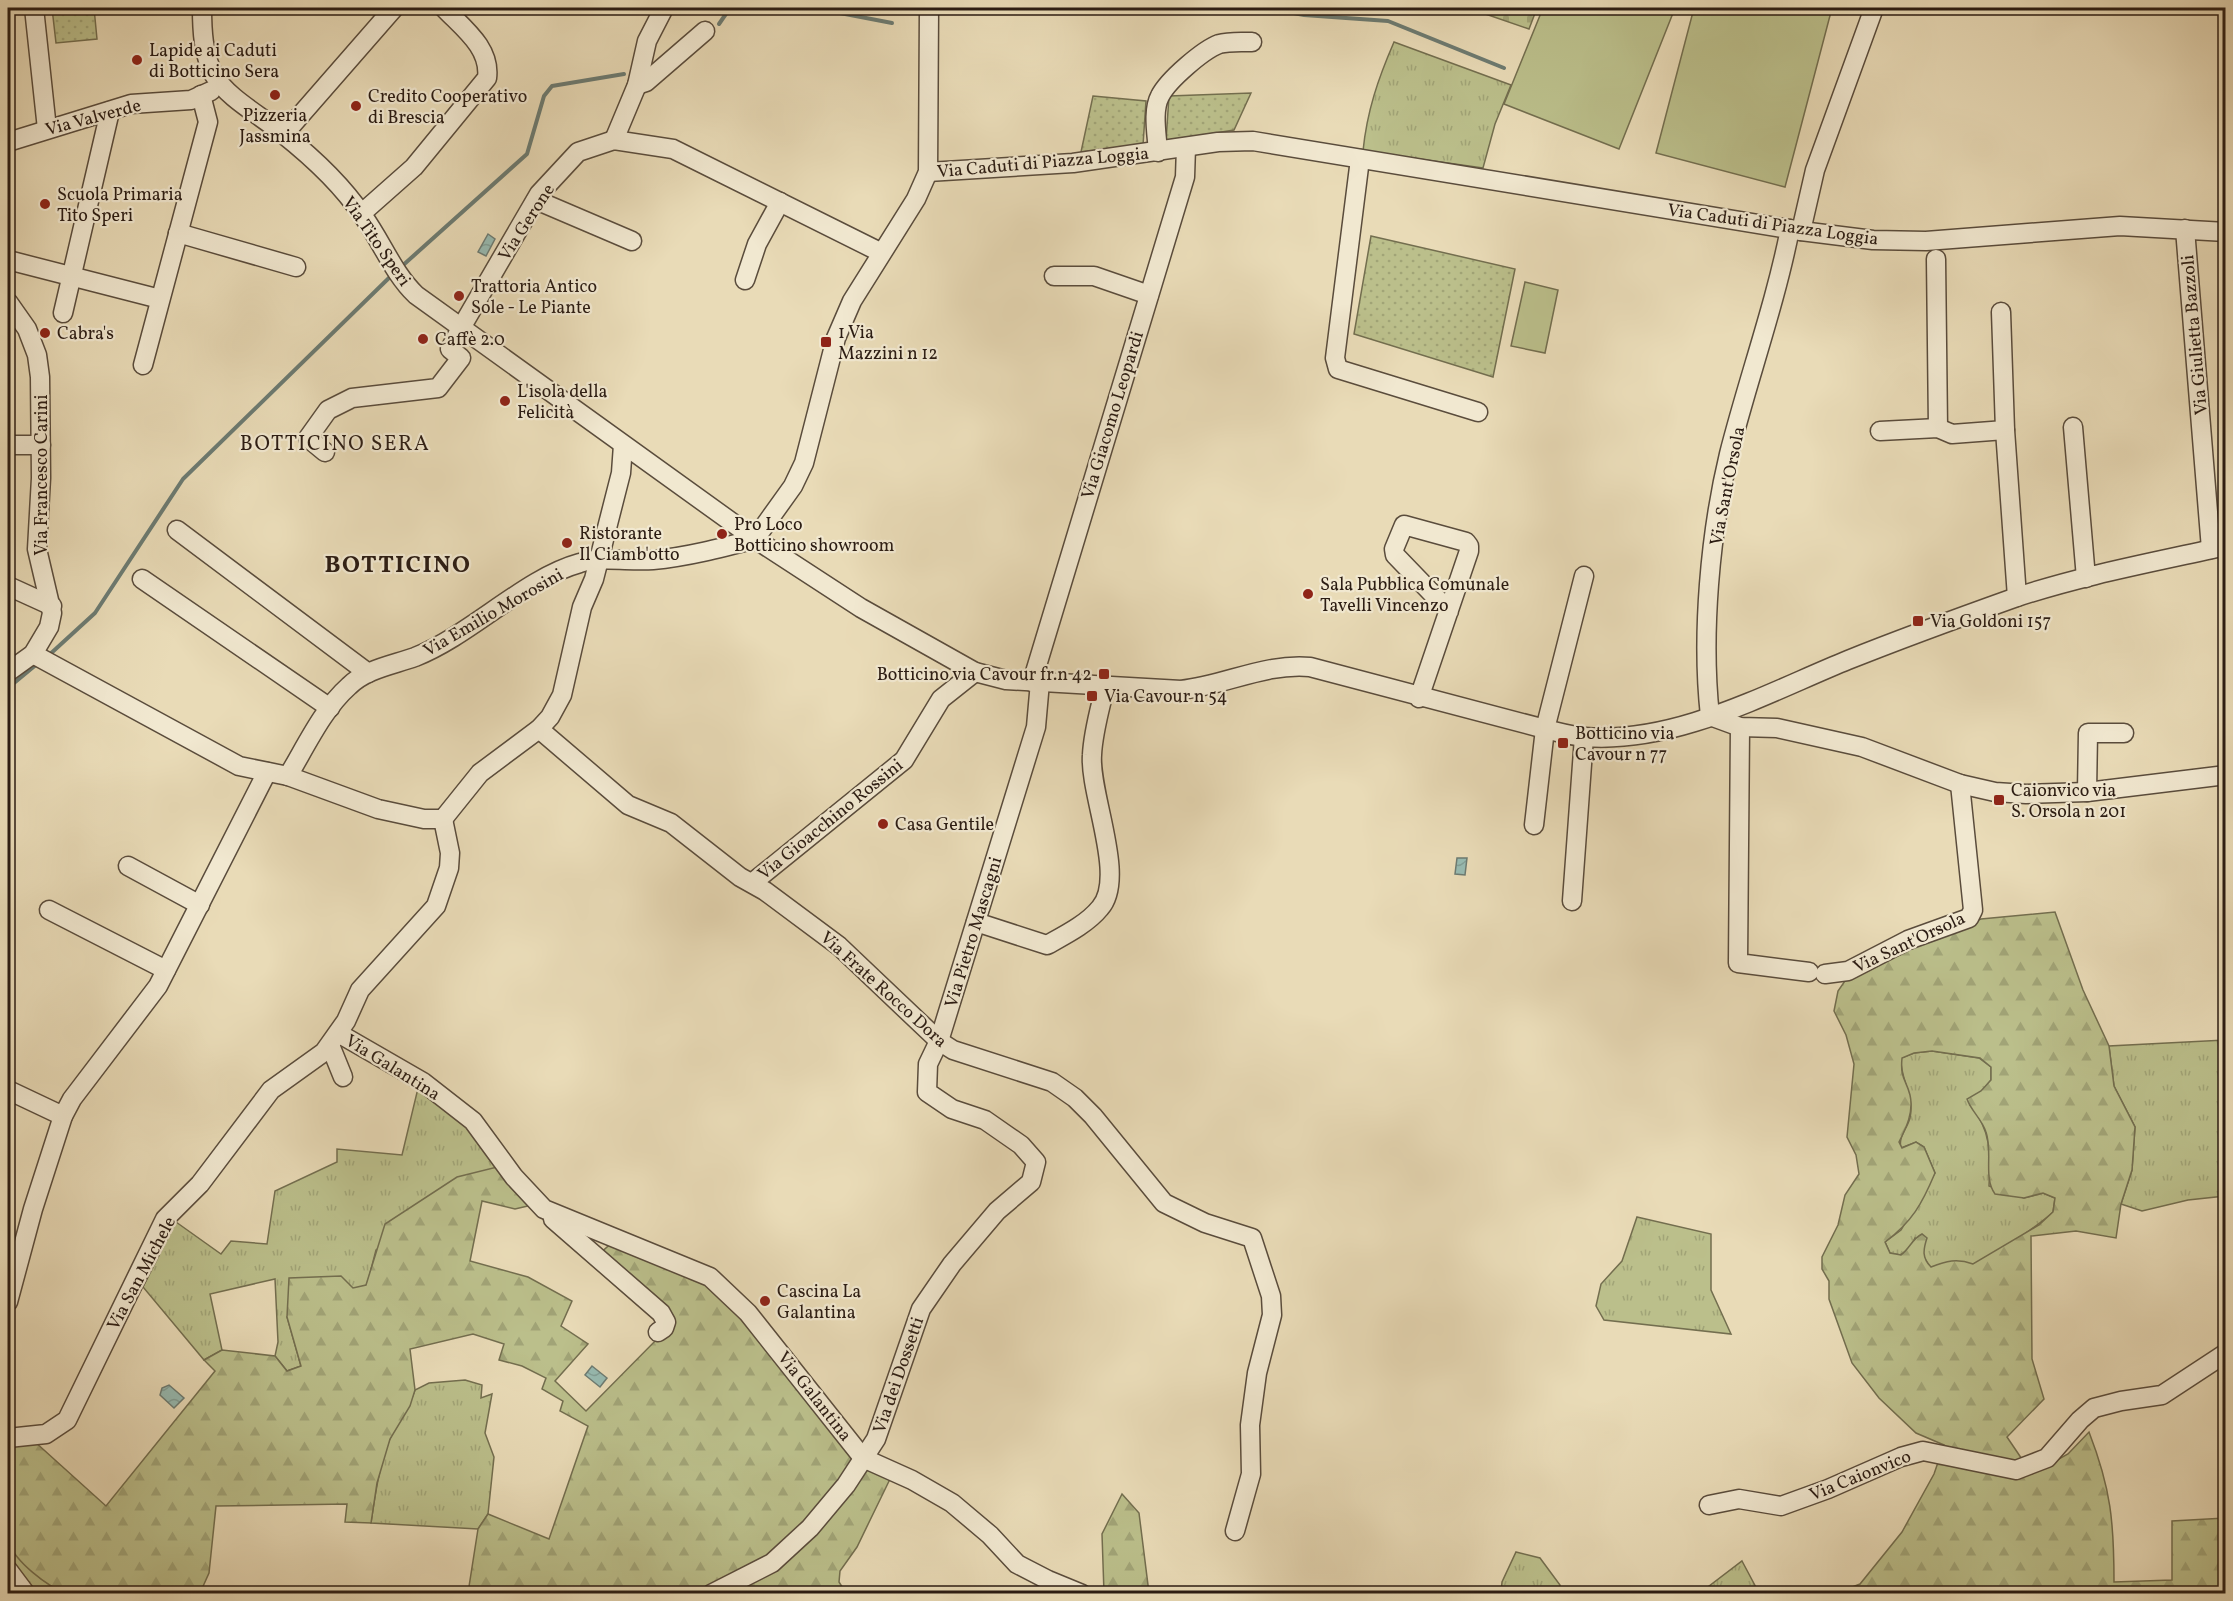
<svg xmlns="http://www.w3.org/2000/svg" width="2233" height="1601" font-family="Vollkorn,serif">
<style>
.grass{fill:url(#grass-tufts);stroke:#736e4f;stroke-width:1.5}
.forest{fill:url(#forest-firs);stroke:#736e4f;stroke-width:1.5;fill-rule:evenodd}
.cemetery{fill:url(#cemetery-stones);stroke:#736e4f;stroke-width:1.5}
.park{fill:url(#park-dots);stroke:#736e4f;stroke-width:1.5}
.garden{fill:#bbbf8b;stroke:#736e4f;stroke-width:1.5}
.water{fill:url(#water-waves);stroke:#6c7b72;stroke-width:1.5}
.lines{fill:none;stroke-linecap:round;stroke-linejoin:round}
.stream{stroke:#6c7b72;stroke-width:4}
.minor-casing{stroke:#5a4c3c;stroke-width:21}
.minor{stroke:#f1e8d0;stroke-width:18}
.poi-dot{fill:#8f2418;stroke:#f1e8d0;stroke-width:2}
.labels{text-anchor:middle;stroke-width:4.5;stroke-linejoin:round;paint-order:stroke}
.poi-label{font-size:18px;fill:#2b1c13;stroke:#f1e8d0;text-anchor:start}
.street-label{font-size:18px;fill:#2b1c13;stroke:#f1e8d0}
.quarter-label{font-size:21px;letter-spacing:1.5px;fill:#2b1c13;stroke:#f1e8d0}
.district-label{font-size:24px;font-weight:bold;letter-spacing:1.5px;fill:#2b1c13;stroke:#f1e8d0}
</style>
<defs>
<pattern id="grass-tufts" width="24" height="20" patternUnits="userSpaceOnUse" patternTransform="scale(1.5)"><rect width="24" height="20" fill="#bbbf8b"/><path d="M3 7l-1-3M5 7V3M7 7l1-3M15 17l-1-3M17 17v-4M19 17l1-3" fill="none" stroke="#a1a477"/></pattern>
<pattern id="forest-firs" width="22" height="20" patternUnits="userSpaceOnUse" patternTransform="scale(1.5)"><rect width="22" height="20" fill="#bbbf8b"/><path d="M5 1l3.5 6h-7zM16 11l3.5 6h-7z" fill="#a1a477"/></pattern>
<pattern id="cemetery-stones" width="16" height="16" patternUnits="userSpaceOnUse" patternTransform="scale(1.5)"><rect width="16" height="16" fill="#bbbf8b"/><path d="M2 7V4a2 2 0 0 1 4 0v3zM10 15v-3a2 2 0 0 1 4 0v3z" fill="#a1a477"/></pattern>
<pattern id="park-dots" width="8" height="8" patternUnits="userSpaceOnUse" patternTransform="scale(1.5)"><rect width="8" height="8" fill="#bbbf8b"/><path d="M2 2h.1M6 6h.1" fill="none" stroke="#a1a477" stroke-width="1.8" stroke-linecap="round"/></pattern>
<pattern id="water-waves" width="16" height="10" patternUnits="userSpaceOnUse" patternTransform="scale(1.5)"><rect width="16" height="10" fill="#97bbb2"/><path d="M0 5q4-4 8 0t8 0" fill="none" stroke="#82a098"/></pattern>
</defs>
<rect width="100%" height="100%" fill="#e9dbb7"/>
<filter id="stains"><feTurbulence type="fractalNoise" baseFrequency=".00333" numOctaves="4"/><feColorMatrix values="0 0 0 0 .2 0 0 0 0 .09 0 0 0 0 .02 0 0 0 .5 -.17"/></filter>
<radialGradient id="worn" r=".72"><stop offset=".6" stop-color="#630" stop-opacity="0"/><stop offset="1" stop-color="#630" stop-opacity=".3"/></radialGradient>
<g class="grass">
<path d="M 1394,42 L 1511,85 L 1495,124 L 1483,168 L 1363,151 C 1367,111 1378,79 1394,42 Z"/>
<polygon points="2225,1040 2225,1196 2188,1200 2142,1211 2121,1204 2132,1170 2135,1127 2114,1086 2109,1046"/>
<path d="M 1932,1051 L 1979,1058 L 1991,1067 L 1991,1080 L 1970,1105 C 1991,1129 1991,1155 1989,1186 L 2024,1198 L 2043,1193 L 2055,1198 L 2053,1212 C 2040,1224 1990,1260 1973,1264 C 1956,1267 1952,1258 1931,1268 C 1923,1260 1922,1248 1915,1238 L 1910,1248 L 1900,1255 L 1890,1253 L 1885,1242 L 1901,1230 L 1935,1173 L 1924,1147 L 1916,1142 L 1901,1148 C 1898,1137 1907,1129 1910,1118 C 1915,1096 1900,1080 1901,1058 L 1914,1053 Z"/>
<polygon points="419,1084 470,1127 501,1166 376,1250 367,1285 287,1317 301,1366 287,1371 275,1356 278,1342 275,1279 210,1294 222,1350 204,1360 143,1287 176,1222 221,1254 231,1241 267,1244 275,1191 337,1162 337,1149 402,1155"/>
<polygon points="1637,1217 1711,1234 1711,1290 1731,1334 1604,1320 1596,1306 1601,1284 1622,1261"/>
<path d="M 465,1380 L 482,1385 L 481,1398 L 492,1394 L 485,1433 L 494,1457 L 488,1514 L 478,1529 L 371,1523 C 375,1495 379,1467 389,1441 C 396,1423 409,1409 415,1390 L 429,1383 Z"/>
<path d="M 8,1540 C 24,1563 40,1584 67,1593 L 34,1593 L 8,1561 Z"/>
<polygon points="1516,1552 1540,1558 1560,1585 1561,1593 1501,1593 1502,1582"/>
<polygon points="1742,1561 1759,1593 1700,1593"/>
</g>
<g class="forest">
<path d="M 2055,912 L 2083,990 L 2109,1046 L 2114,1086 L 2135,1127 L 2132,1170 L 2121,1204 L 2116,1238 L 2076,1231 L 2031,1236 L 2032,1359 L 2044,1399 L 2007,1437 L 2032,1474 L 2068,1454 L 2089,1432 C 2111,1489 2114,1522 2114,1582 L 2172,1580 L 2172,1521 L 2225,1518 L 2225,1591 L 2206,1594 L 1837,1593 L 1860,1584 L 1902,1532 L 1934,1474 L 1944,1445 L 1916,1433 L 1879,1398 L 1852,1363 L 1829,1299 L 1829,1281 L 1822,1269 L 1822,1257 L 1838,1225 L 1845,1195 L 1859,1174 L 1856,1155 L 1847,1137 L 1854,1064 L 1846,1035 L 1834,1011 L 1838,991 L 1849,975 L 1911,944 L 1981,919 ZM 1932,1051 L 1980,1058 L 1991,1067 L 1991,1080 L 1981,1091 L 1967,1099 C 1971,1111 1982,1119 1986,1132 C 1993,1152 1983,1178 1995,1194 L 2024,1198 L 2043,1193 L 2055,1198 L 2053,1212 L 2039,1225 L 1973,1264 C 1957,1258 1946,1261 1931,1267 C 1922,1258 1923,1250 1927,1238 L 1922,1234 C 1912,1239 1910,1248 1901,1255 L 1890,1253 L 1885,1242 C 1912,1222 1922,1204 1935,1173 L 1924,1147 L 1916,1142 L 1902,1148 L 1899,1142 C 1906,1128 1914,1112 1910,1095 C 1906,1079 1900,1079 1902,1058 L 1914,1053 Z"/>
<path d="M 501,1166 L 532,1205 L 515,1209 L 482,1201 L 470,1261 L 528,1277 L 572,1301 L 561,1326 L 588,1344 L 555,1381 L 586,1411 L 660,1336 L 673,1327 L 597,1256 L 615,1240 L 706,1283 L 892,1475 L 857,1547 L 840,1571 L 839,1582 L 846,1593 L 468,1593 L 478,1529 L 488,1514 L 549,1539 L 588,1426 L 560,1411 L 563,1401 L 542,1389 L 546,1378 L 522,1366 L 499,1360 L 504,1344 L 473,1334 L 410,1349 L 415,1390 L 410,1406 L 390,1439 L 377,1483 L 371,1523 L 345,1522 L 347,1504 L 216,1506 L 209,1573 L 200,1593 L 67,1594 C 47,1586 15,1562 8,1541 C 3,1529 8,1510 12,1499 L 8,1497 L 8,1446 L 34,1441 L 106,1506 L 215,1371 L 204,1360 L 222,1350 L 275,1356 L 287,1371 L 301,1366 L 287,1317 L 289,1278 L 341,1276 L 353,1288 L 366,1285 L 385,1224 L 457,1177 Z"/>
<polygon points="1122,1494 1139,1513 1149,1593 1104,1593 1102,1534"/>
</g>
<polygon class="cemetery" points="1468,8 1537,8 1529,29"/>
<g class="park">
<polygon points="52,8 94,8 97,39 56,43"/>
<polygon points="1251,93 1234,130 1166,141 1169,96"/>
<polygon points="1093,96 1146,101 1143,145 1081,152"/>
<polygon points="1371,236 1515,269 1493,377 1354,334"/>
</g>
<g class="garden">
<polygon points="1543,8 1675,8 1619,149 1504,104"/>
<polygon points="1694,8 1832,8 1785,187 1656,153"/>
<polygon points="1525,282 1558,290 1545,353 1511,346"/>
</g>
<g class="water">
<polygon points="488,234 495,239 486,256 478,252"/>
<polygon points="1457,858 1467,858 1465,875 1455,874"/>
<polygon points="592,1366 607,1378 600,1387 585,1375"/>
<polygon points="169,1385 184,1398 174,1408 160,1395 162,1388"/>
</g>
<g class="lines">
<g class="stream">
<polyline points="814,8 892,23"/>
<polyline points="1268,8 1304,15 1388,21 1504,68"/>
<polyline points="719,24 730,8"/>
<polyline points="401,267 527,154 544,96 552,86 624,74"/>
<polyline points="48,656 95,613 183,479 393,274"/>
<polyline points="8,688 37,664"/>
</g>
<defs>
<g id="minor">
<polyline points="34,8 47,129"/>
<path d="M 202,8 C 202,29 203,55 214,75 C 228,99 262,116 283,134 C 312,157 342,185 363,216 C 382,242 393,273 416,295 L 755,539 L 861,608 L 975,672 L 1006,680 L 1181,690 C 1226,685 1265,663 1310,667 L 1545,729 C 1558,732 1571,736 1585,737 C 1676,744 1767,693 1848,660 C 1903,638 1958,618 2014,598 C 2083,575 2155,562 2226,546"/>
<polyline points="637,85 646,82 705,31"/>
<polyline points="284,134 394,8"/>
<polyline points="614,140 637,85 647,41 664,8"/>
<polyline points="8,142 131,104 191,100 211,91"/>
<path d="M 1158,152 C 1157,135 1152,111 1160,96 C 1168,80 1203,50 1219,44 C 1229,41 1242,42 1252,42"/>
<polyline points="1360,159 1335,358 1338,369 1478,412"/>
<polyline points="928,172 1073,163 1218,142 1253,141 1801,231 1873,240 1926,241 2120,226 2226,232"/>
<polyline points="536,200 632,241"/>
<path d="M 362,213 L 414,167 L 487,78 C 491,48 463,28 444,8"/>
<polyline points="2185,229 2211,549"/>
<polyline points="1801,231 1815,170 1874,8"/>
<polyline points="178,233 296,267"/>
<polyline points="1936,259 1938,428"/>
<polyline points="8,260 160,299"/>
<polyline points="1054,276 1094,276 1149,295"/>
<polyline points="745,280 757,244 780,202"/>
<polyline points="8,302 27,329 37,355 40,377 41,478 37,549 52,613 49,627 33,654 8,672"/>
<polyline points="2001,312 2005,430 2017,597"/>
<polyline points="63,313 110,111"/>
<polyline points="143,365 208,122 201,95"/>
<polyline points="2073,427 2086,578"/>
<polyline points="1880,431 1938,428 1952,434 2005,430"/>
<polyline points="8,445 41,445"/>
<polyline points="325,452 308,438 328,410 352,398 438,388 461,358 450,349 461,328 539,194 578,152 614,140 673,149 880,252"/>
<polyline points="177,530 368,673"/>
<polyline points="755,539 793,486 804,463 836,338 852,301 916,199 928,172 929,8"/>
<polyline points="142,579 330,708"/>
<polyline points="8,586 52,606"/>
<polyline points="33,654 239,766 288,776 378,809 424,819 443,819"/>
<polyline points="1032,682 1185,177 1186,147"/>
<polyline points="1419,698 1469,551 1469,546 1466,542 1404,525 1394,549 1395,555 1449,611"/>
<polyline points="1710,716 1740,727 1777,728 1862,747 1960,784 1995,792 2026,794 2087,792 2226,775"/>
<path d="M 1710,716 C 1701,635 1710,533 1729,454 C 1748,379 1775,305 1790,229"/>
<polyline points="1740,727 1738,963 1809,972"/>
<polyline points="539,729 628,805 671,823 740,877 765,891 839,946 939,1041 953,1050 1052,1082 1075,1098 1093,1116 1164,1203 1205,1223 1252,1238 1271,1296 1272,1315 1257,1373 1250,1425 1251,1474 1235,1531"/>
<path d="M 288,776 C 306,746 323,709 349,686 C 366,669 393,665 415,657 C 471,635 525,578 580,563 C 603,556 629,562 653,560 C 687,557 721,548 755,539"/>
<polyline points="2087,792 2088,733 2124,733"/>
<polyline points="443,819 480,773 539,729 550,717 562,695 582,607 594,579 621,473 623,445"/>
<polyline points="1534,825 1545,729 1584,576"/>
<polyline points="128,866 200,905"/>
<polyline points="752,883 904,760 941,699 975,672"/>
<polyline points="1572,901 1584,737"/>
<polyline points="49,910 166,970"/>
<path d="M 976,922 L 1047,945 C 1065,935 1087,924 1100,908 C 1127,878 1089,794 1092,755 C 1093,732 1100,709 1105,687"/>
<polyline points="1825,974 1848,971 1908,940 1969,918 1973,910 1960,784"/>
<polyline points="338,1033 423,1082 473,1121 514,1177 544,1209 710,1277 748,1313 863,1458 912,1480 952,1503 990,1535 1017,1564 1048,1580 1082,1594"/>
<polyline points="330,1045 343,1077"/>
<polyline points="8,1090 63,1116"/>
<polyline points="553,1219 661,1313 666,1322 664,1328 658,1332"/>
<polyline points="8,1302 33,1209 63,1116 72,1099 158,986 267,772"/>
<polyline points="8,1438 46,1434 67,1420 165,1219 200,1184 271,1090 324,1052 346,1021 360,990 436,906 449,868 450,853 443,819"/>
<polyline points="1709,1505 1739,1499 1781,1506 1828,1489 1901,1457 1923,1451 2016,1470 2047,1458 2080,1420 2094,1408 2121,1401 2162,1395 2226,1353"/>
<polyline points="8,1570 26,1594"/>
<polyline points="711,1594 772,1563 810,1528 846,1485 876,1439 921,1309 952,1264 997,1211 1031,1182 1036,1162 1021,1145 985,1120 952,1109 927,1092 928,1064 939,1041 1036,727 1040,682"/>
</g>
</defs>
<use href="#minor" class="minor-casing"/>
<use href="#minor" class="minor"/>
</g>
<g class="poi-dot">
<circle cx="137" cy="60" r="6"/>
<circle cx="275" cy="95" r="6"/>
<circle cx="356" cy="106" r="6"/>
<circle cx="45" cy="204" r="6"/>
<circle cx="459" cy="296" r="6"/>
<circle cx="45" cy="333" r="6"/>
<circle cx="423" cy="339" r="6"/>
<rect x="820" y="336" width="12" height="12" rx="3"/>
<circle cx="505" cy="401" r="6"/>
<circle cx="722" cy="534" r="6"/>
<circle cx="567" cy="543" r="6"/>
<circle cx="1308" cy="594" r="6"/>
<rect x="1912" y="615" width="12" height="12" rx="3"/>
<rect x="1098" y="668" width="12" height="12" rx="3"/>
<rect x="1086" y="690" width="12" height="12" rx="3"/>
<rect x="1557" y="737" width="12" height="12" rx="3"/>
<rect x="1993" y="794" width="12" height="12" rx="3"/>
<circle cx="883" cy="824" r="6"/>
<circle cx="765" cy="1301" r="6"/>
</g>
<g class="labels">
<g class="poi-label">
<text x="149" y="56">Lapide ai Caduti<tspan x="149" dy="21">di Botticino Sera</tspan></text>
<text x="368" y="102">Credito Cooperativo<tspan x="368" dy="21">di Brescia</tspan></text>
<text x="275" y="121" text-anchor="middle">Pizzeria<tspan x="275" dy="21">Jassmina</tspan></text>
<text x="57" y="200">Scuola Primaria<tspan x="57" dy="21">Tito Speri</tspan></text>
<text x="471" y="292">Trattoria Antico<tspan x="471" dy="21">Sole - Le Piante</tspan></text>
<text x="838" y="338">1 Via<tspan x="838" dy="21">Mazzini n 12</tspan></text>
<text x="57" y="339">Cabra's</text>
<text x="435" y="345">Caffè 2.0</text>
<text x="517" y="397">L'isola della<tspan x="517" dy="21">Felicità</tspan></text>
<text x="734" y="530">Pro Loco<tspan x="734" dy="21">Botticino showroom</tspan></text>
<text x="579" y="539">Ristorante<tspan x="579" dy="21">Il Ciamb'otto</tspan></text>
<text x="1320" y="590">Sala Pubblica Comunale<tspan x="1320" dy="21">Tavelli Vincenzo</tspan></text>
<text x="1930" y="627">Via Goldoni 157</text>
<text x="1092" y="680" text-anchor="end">Botticino via Cavour fr.n 42</text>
<text x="1104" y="702">Via Cavour n 54</text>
<text x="1575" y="739">Botticino via<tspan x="1575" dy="21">Cavour n 77</tspan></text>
<text x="2011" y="796">Caionvico via<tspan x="2011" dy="21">S. Orsola n 201</tspan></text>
<text x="895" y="830">Casa Gentile</text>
<text x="777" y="1297">Cascina La<tspan x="777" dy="21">Galantina</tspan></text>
</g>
<g class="street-label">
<text transform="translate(93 117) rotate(-15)" y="6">Via Valverde</text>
<text transform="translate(1043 162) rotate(-5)" y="6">Via Caduti di Piazza Loggia</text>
<text transform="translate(526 222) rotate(-57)" y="6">Via Gerone</text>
<text transform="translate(1773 224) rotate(8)" y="6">Via Caduti di Piazza Loggia</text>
<text transform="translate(377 241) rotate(55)" y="6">Via Tito Speri</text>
<text transform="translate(2194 335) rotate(-95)" y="6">Via Giulietta Bazzoli</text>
<text transform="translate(1112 415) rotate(-73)" y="6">Via Giacomo Leopardi</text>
<text transform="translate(41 475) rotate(-90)" y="6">Via Francesco Carini</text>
<text transform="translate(1727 486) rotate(-79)" y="6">Via Sant'Orsola</text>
<text transform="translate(493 612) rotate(-30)" y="6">Via Emilio Morosini</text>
<text transform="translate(830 819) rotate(-39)" y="6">Via Gioacchino Rossini</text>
<text transform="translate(973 932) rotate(-73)" y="6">Via Pietro Mascagni</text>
<text transform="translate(1909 942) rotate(-25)" y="6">Via Sant'Orsola</text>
<text transform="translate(884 989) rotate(42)" y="6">Via Frate Rocco Dora</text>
<text transform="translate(393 1067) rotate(32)" y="6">Via Galantina</text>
<text transform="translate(141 1273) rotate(-62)" y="6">Via San Michele</text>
<text transform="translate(898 1375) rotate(-71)" y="6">Via dei Dossetti</text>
<text transform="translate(815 1396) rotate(52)" y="6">Via Galantina</text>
<text transform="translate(1860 1475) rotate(-22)" y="6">Via Caionvico</text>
</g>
<g class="quarter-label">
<text x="335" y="450">BOTTICINO SERA</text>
</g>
<g class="district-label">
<text x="398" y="572">BOTTICINO</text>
</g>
</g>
<rect width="2233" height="1601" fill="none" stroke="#e9dbb7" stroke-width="30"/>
<rect x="9" y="9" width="2215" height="1583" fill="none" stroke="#2b1c13" stroke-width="3"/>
<rect x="15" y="15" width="2203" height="1571" fill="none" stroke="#2b1c13" stroke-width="1.5"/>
<rect width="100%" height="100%" filter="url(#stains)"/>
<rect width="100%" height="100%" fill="url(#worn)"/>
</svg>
